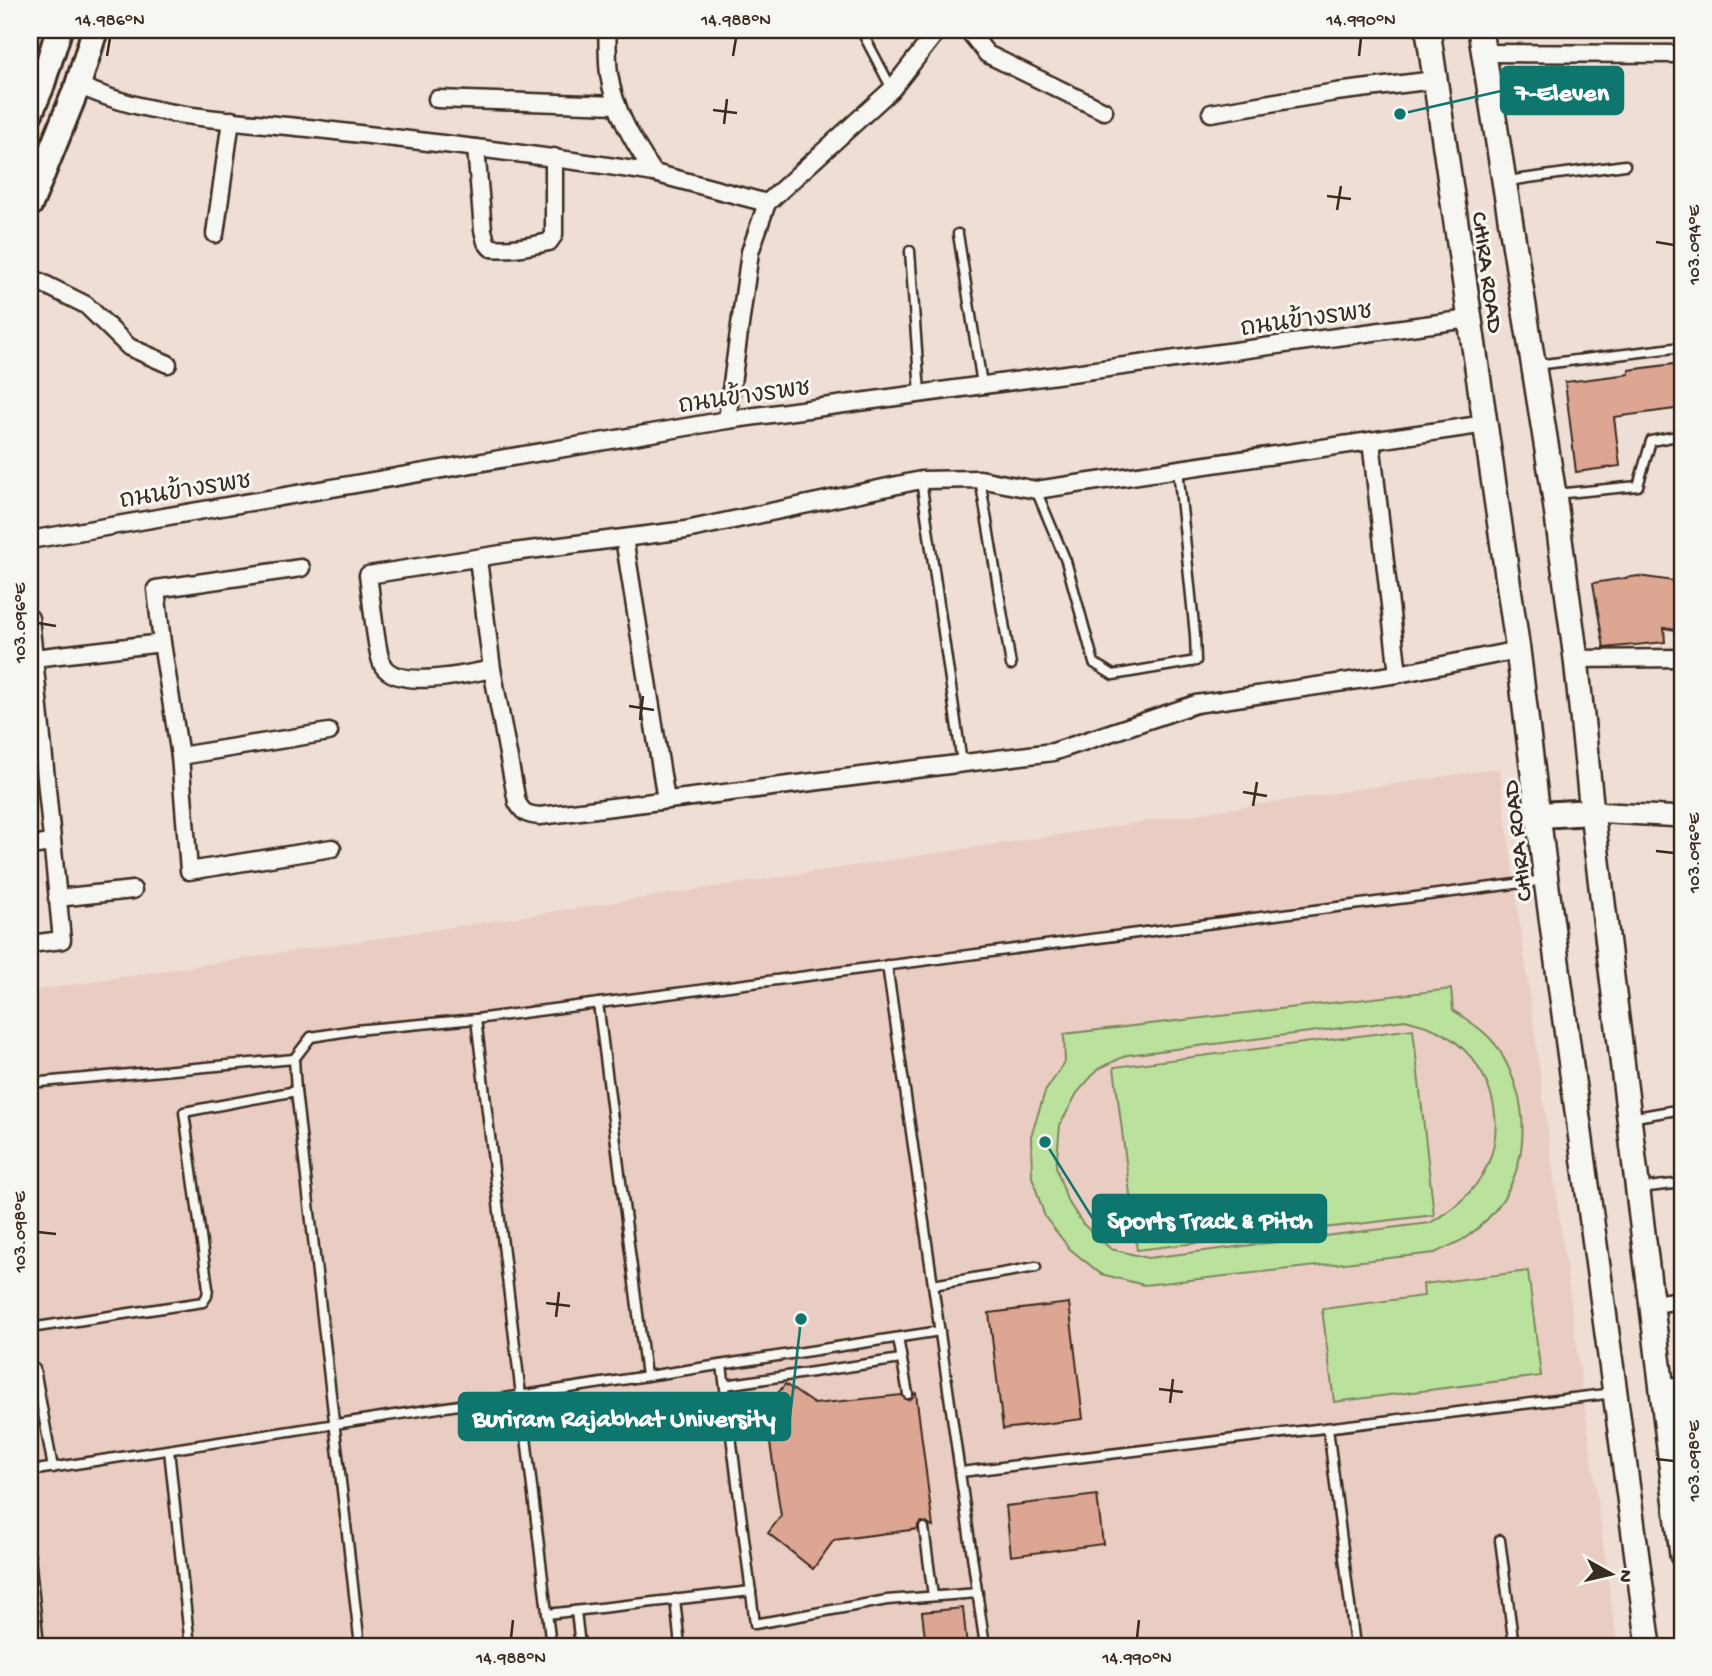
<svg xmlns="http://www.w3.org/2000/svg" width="1712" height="1676" font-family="'Gochi Hand','Playpen Sans Thai',sans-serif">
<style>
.built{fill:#e9cdc2}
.green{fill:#bbe29d;stroke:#7b865e;stroke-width:2;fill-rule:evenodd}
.building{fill:#dca693;stroke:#3b2a1e;stroke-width:2}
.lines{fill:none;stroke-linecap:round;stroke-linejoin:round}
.service-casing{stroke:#3b2a1e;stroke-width:13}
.minor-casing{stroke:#3b2a1e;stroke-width:21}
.tertiary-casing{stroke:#3b2a1e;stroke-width:24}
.secondary-casing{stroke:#3b2a1e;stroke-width:28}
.primary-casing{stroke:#3b2a1e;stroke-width:30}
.service{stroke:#f6f6f2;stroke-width:8}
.minor{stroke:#f6f6f2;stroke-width:16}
.tertiary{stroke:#f6f6f2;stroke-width:19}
.secondary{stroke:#f6f6f2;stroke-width:23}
.primary{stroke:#f6f6f2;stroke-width:24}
.ticks{fill:none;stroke:#3b2a1e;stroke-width:2.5}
.labels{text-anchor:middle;stroke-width:6;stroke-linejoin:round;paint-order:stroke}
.street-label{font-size:24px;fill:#3b2a1e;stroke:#f6f6f2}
.leader{fill:none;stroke:#0f766e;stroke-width:2.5}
.callout-dot{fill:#0f766e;stroke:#f6f6f2;stroke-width:2.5}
.callout{fill:#0f766e;stroke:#0f766e;stroke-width:2.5}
.callout-label{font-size:26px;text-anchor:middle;font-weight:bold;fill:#fff}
.neatline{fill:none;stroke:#3b2a1e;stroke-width:2.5}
.ticks-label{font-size:18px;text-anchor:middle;fill:#3b2a1e}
</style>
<rect width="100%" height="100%" fill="#eeded6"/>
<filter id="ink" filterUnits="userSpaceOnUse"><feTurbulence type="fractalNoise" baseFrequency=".0143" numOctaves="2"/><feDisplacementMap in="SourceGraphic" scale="14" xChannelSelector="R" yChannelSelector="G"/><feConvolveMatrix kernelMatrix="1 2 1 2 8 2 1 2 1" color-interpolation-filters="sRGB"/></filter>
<g filter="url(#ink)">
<polygon class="built" points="1499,768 1617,1646 30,1646 30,991"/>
<g class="green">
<path d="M 1451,989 L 1453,1010 C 1470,1022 1491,1034 1501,1053 C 1537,1116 1529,1191 1468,1236 C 1459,1243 1446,1247 1435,1253 L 1144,1285 L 1101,1274 L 1070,1249 L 1045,1217 L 1032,1177 L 1031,1136 L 1045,1092 L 1065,1062 L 1064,1034 ZM 1405,1020 C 1415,1023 1427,1025 1436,1030 C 1490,1055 1513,1126 1481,1177 C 1468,1198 1450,1211 1430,1223 L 1148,1258 L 1111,1249 L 1083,1224 L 1067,1200 L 1056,1167 L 1060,1125 L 1077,1093 L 1098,1069 L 1127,1055 Z"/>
<polygon points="1413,1029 1434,1215 1137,1250 1114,1067"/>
<polygon points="1528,1271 1541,1376 1334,1402 1322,1309 1424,1296 1423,1284"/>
</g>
<g class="building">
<polygon points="1682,363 1682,408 1614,417 1620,466 1576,472 1565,382 1629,374 1629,370"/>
<polygon points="1638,576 1682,582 1682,631 1664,628 1665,642 1604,648 1593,583"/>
<polygon points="1069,1303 1083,1419 1003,1429 989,1313"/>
<polygon points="785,1384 814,1404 902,1395 908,1400 916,1393 933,1527 922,1522 918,1525 918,1529 834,1540 813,1569 768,1533 781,1516 770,1443 750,1429"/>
<polygon points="1097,1495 1103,1544 1011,1556 1006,1506"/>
<polygon points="963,1608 967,1646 926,1646 922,1612"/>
</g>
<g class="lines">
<defs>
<g id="service">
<polyline points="861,30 892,89"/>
<polyline points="1507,181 1625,165"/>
<polyline points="958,234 982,384"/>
<polyline points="910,251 920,393"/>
<polyline points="1536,365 1682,347"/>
<polyline points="980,479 1011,665"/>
<polyline points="921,480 962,763"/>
<polyline points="1036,490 1066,561 1094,663 1113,675 1196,661 1195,635 1178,469"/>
<polyline points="1555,494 1638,486 1651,441 1682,435"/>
<polyline points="887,965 985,1646"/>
<polyline points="598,1003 646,1376"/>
<polyline points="476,1019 551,1646"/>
<polyline points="30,1083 294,1059"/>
<polyline points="1630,1118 1682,1109"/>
<polyline points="1640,1188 1682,1183"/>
<polyline points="933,1285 1036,1267"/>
<polyline points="30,1328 203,1302 207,1296 208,1288 184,1112 296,1091"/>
<polyline points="898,1338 908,1394"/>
<polyline points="722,1365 755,1624 887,1600 978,1593"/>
<polyline points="35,1369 53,1468"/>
<polyline points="725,1385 901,1359"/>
<polyline points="1328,1428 1355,1646"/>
<polyline points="169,1450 190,1646"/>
<polyline points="30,1471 940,1331"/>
<polyline points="961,1472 1614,1393"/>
<polyline points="924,1528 933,1596"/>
<polyline points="1500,1540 1514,1646"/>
<polyline points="30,1556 39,1646"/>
<polyline points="675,1599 680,1646"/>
<polyline points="576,1611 580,1646"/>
<polyline points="547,1614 751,1591"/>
<polyline points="360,1646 296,1091 294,1059 311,1037 355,1030 476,1019 1545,880"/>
</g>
<g id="minor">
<path d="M 607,30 C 608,44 607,59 609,74 C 614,111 634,143 654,173 L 767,203"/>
<polyline points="968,30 987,54 1104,111"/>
<polyline points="1483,53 1682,54"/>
<path d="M 78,85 C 151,119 237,120 317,129 C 429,142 542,155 654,173"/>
<polyline points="437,99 617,105"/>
<polyline points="1211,113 1336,92 1435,80"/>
<path d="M 476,148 L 483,230 L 486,242 L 491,248 C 510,250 530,246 549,242 L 554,235 L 554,157"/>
<polyline points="215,234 231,120"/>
<polyline points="30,277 86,305 129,347 168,364"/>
<polyline points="727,420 750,252 767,203 892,89 938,30"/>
<polyline points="624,538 666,800"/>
<polyline points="30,540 727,420 1469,319"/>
<path d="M 478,559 L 492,669 L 517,802 C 523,813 527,815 540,816 L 1053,752 L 1196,704 L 1398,674 L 1371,441"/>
<polyline points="301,568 156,589 162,643 180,756 189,871 332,848"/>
<polyline points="30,618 62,940 30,944"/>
<polyline points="34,658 162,643"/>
<polyline points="1576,659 1682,658"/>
<path d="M 492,669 C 468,674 399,690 383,666 C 376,654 371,593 368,575 L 514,552 L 686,530 L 921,480 L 980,479 L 1036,490 L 1486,424"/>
<polyline points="1398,674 1518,650"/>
<polyline points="180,756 329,732"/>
<polyline points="30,846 52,843"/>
<polyline points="57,898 133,890"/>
<polyline points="1652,1304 1682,1300"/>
<polyline points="1662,1388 1682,1385"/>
</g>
<polyline id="tertiary" points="1592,812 1682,817"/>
<g id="secondary">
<polyline points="1428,30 1518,650 1546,880 1649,1646"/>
<polyline points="1480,30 1554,494 1576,659 1592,812 1682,1555"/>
</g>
<g id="primary">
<polyline points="30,113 41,87 59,30"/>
<polyline points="30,204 78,85 95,30"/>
<polyline points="1540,815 1592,812"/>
</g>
</defs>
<use href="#service" class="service-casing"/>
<use href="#minor" class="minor-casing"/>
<use href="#tertiary" class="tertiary-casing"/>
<use href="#secondary" class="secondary-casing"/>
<use href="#primary" class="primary-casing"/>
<use href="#service" class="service"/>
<use href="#minor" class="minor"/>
<use href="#tertiary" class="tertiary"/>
<use href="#secondary" class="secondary"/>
<use href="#primary" class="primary"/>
</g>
</g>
<path class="ticks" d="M 107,56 L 110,38M 733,56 L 736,38M 1359,56 L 1361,38M 713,110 L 737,113M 724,124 L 727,99M 1327,196 L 1351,199M 1337,210 L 1341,186M 1656,242 L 1674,245M 38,623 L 56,626M 629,706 L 654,710M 640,720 L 643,696M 1243,792 L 1267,796M 1253,806 L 1257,782M 1656,851 L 1674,853M 38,1232 L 56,1234M 546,1303 L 570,1306M 556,1317 L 559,1292M 1159,1389 L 1183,1392M 1170,1403 L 1173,1379M 1656,1459 L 1674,1461M 511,1638 L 513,1620M 1137,1638 L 1139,1620"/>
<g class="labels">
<g class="street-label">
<text transform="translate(1489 272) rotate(82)" y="8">CHIRA ROAD</text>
<text transform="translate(1306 318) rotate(-8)" y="8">ถนนข้างรพช</text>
<text transform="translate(744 395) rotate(-8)" y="8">ถนนข้างรพช</text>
<text transform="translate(185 489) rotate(-9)" y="8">ถนนข้างรพช</text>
<text transform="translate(1516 841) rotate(-97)" y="8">CHIRA ROAD</text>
</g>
</g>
<path class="leader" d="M1400 114L1501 91M1045 1142L1093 1219M801 1319L790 1417"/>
<g class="callout-dot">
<circle cx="1400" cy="114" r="7"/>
<circle cx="1045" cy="1142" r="7"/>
<circle cx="801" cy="1319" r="7"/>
</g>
<g class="callout">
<rect x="1501" y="67" width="122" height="47" rx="7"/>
<rect x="1093" y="1195" width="233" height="47" rx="7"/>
<rect x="459" y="1393" width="331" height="47" rx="7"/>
</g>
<g class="callout-label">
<text x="1562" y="100">7-Eleven</text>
<text x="1210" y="1228">Sports Track &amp; Pitch</text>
<text x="624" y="1426">Buriram Rajabhat University</text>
</g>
<rect width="1712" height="1676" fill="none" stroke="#f6f6f2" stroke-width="77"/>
<g transform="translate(1611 1574) rotate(98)" stroke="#f6f6f2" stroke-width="5" paint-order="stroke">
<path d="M0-5L12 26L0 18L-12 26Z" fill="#3b2a1e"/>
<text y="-10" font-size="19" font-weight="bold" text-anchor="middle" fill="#3b2a1e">N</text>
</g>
<rect x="38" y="38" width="1636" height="1600" class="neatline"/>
<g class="ticks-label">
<text x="110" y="25">14.986°N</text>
<text x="736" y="25">14.988°N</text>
<text x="1361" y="25">14.990°N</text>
<text transform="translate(1693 245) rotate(-90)" y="6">103.094°E</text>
<text transform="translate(19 623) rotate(-90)" y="6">103.096°E</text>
<text transform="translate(1693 853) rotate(-90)" y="6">103.096°E</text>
<text transform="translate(19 1232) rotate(-90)" y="6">103.098°E</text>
<text transform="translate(1693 1461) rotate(-90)" y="6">103.098°E</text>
<text x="511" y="1663">14.988°N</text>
<text x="1137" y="1663">14.990°N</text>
</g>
</svg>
